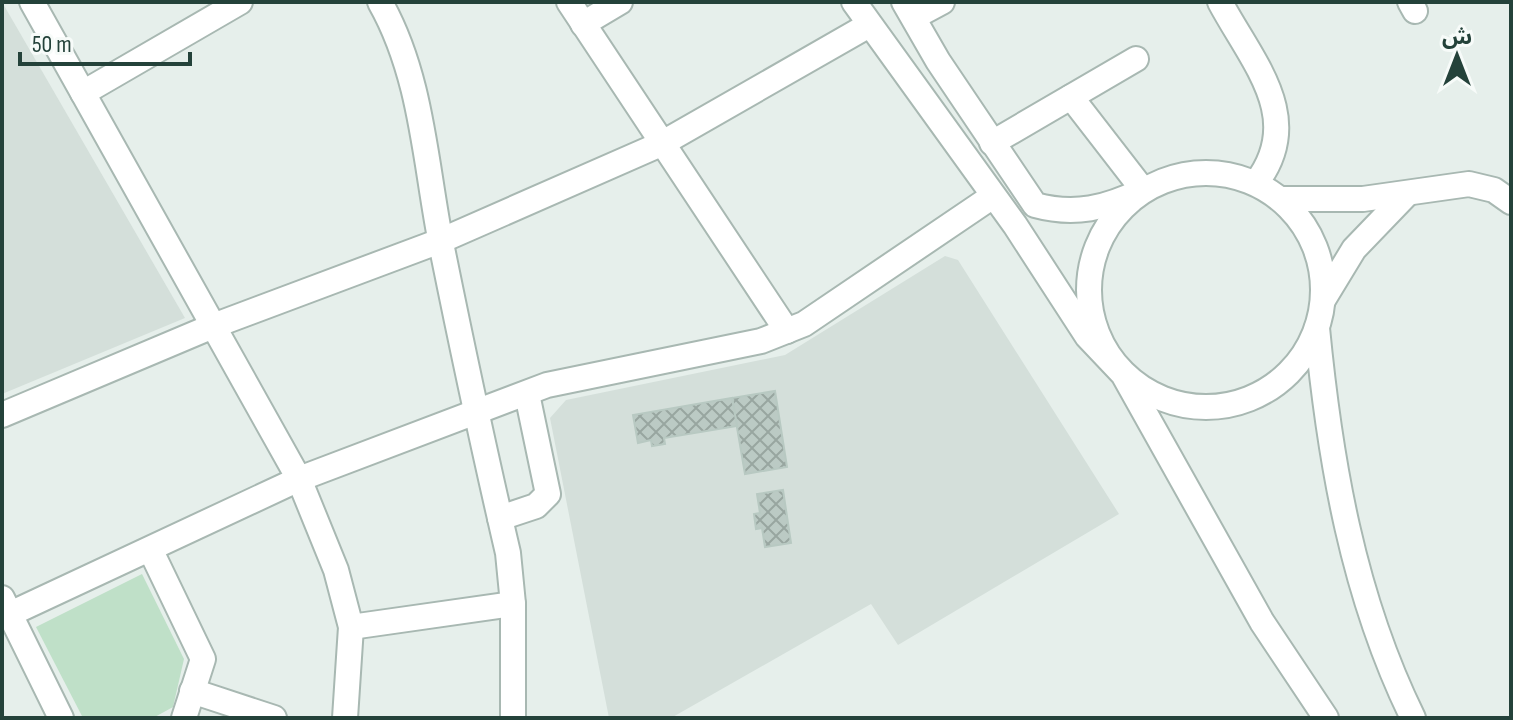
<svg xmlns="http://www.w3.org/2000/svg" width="1513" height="720" font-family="'Sofia Sans Condensed','Noto Sans Arabic',sans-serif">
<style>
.built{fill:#d4dfda}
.green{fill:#bfe0c8}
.building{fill:url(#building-cross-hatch);stroke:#b8c9c2;stroke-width:2}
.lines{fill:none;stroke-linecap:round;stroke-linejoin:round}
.minor-casing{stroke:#a8b8b2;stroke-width:28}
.minor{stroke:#fff;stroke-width:24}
</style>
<defs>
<pattern id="building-cross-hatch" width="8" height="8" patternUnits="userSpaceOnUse" patternTransform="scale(2)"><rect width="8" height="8" fill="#bbcac4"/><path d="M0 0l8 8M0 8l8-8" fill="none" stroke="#98a6a0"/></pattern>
</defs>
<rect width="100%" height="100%" fill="#e6efeb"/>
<g class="built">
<polygon points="2,2 185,318 2,394"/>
<polygon points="945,256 958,260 1119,514 898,645 871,604 671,718 609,718 550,418 566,400 785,355"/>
</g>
<polygon class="green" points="142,574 184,659 173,707 153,718 83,718 36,627"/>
<g class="building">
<polygon points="775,391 787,467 745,474 732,398"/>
<polygon points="732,398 737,426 664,438 665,444 652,446 651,440 638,443 633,415"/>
<polygon points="783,490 791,543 765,547 762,528 756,529 754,514 760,513 757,494"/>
</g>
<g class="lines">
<defs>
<g id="minor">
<polyline points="32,2 299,479 336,570 351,627 345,718"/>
<path d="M 380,2 C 422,76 425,162 441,243 C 462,347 484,450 508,553 L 513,604 L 513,718"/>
<polyline points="569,2 787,331"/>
<polyline points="854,2 1015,225 1087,336 1123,374 1262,622 1326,718"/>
<path d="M 904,2 L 938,61 L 1035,205 C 1075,216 1106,208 1143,190 L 1071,97"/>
<path d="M 1220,2 C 1252,62 1306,118 1256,183"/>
<polyline points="1410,2 1415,11"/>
<polyline points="914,17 942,2"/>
<polyline points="583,24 620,2"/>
<polyline points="83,93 240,2"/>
<polyline points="992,143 1136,59"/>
<circle cx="1206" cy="290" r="117"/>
<polyline points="1281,199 1363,199 1469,184 1494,190 1511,202"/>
<polyline points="1323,300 1354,249 1405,196"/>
<path d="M 1317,328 C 1330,462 1353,596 1413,718"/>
<polyline points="2,415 213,326 440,241 661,144 869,25"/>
<polyline points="500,518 536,506 548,494 527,394"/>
<polyline points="151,551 203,659 184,718"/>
<polyline points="2,598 61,718"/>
<polyline points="10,614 299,479 547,385 761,341 804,324 993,196"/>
<polyline points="351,627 513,604"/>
<polyline points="192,691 274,718"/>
</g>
</defs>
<use href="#minor" class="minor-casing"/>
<use href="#minor" class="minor"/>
</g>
<rect width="1513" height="720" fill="none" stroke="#24423a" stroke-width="8"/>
<g transform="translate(1457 56)" stroke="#f7fbf9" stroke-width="6" paint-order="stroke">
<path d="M0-6L14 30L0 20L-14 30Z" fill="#24423a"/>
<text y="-12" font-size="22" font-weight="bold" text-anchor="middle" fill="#24423a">ش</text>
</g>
<path d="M20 52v12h170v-12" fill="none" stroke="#24423a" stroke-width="4"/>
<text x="32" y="52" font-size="24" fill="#24423a" stroke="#f7fbf9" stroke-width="6" paint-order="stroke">50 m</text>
</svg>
